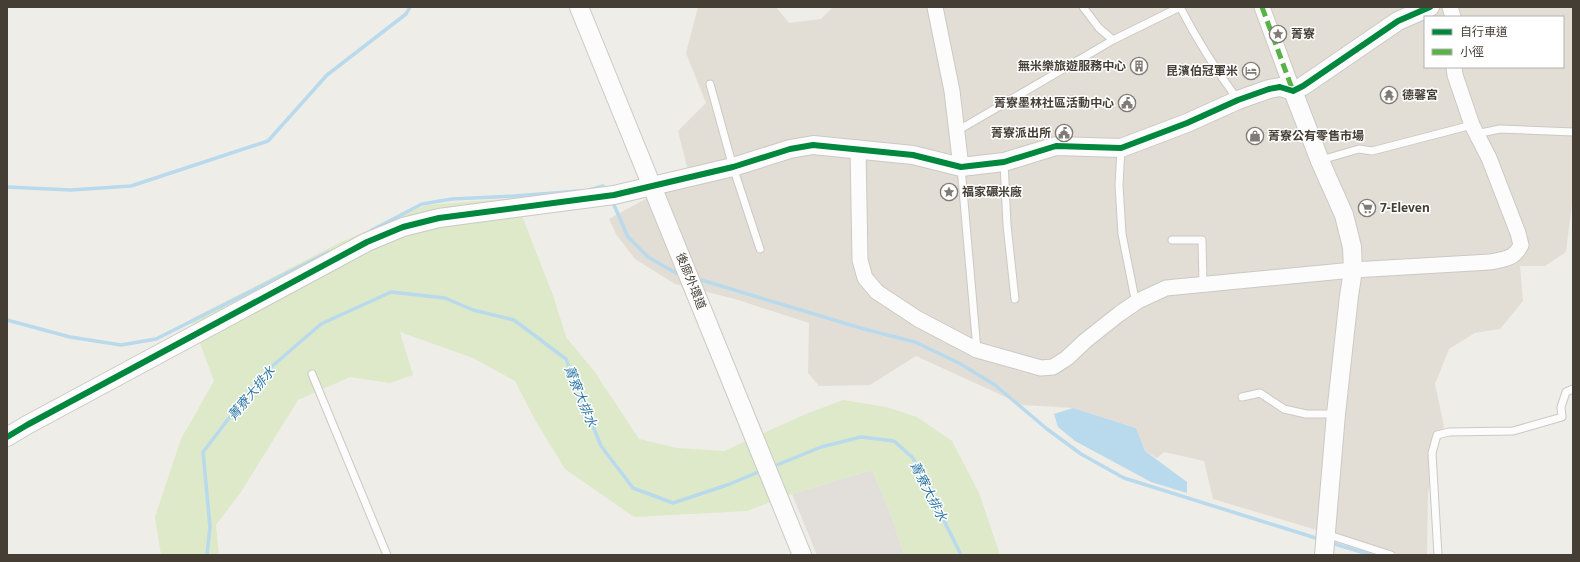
<svg xmlns="http://www.w3.org/2000/svg" width="1580" height="562" font-family="'Noto Sans','Noto Sans TC',sans-serif">
<style>
.residential{fill:#e3ded5;fill-rule:evenodd}
.industrial{fill:#e2ded9}
.green{fill:#dde9c8}
.water{fill:#b9daec}
.lines{fill:none;stroke-linecap:round;stroke-linejoin:round}
.stream{stroke:#b9daec;stroke-width:3.5}
.service-casing{stroke:#cbc9c4;stroke-width:9}
.minor-casing{stroke:#cbc9c4;stroke-width:17}
.tertiary-casing{stroke:#cbc9c4;stroke-width:20}
.service{stroke:#fdfcfc;stroke-width:7}
.minor{stroke:#fdfcfc;stroke-width:15}
.tertiary{stroke:#fdfcfc;stroke-width:18}
.quiet{stroke:#57b346;stroke-width:5;stroke-dasharray:10 5;stroke-linecap:butt}
.cycleway-casing{stroke:#fff;stroke-width:8}
.cycleway{stroke:#00873e;stroke-width:6}
.labels{text-anchor:middle;stroke-width:3;stroke-linejoin:round;paint-order:stroke}
.poi-label{font-size:12px;font-weight:bold;fill:#453e35;stroke:#fff;text-anchor:start}
.street-label{font-size:12px;fill:#453e35;stroke:#fff}
.water-label{font-size:13px;font-style:italic;fill:#2f79a6;stroke:#fff}
</style>
<rect width="100%" height="100%" fill="#efede8"/>
<path class="residential" d="M 698,7 L 776,7 L 789,23 L 821,19 L 833,7 L 1573,7 L 1573,195 L 1566,252 L 1545,266 L 1520,266 L 1523,301 L 1500,329 L 1475,333 L 1449,349 L 1435,384 L 1444,426 L 1434,461 L 1428,494 L 1427,555 L 1400,555 L 1213,499 L 1204,461 L 1164,452 L 1157,458 L 1145,451 L 1136,428 L 1073,408 L 1023,405 L 916,356 L 870,385 L 819,386 L 808,373 L 809,323 L 735,299 L 675,284 L 635,259 L 616,234 L 609,219 L 689,175 L 678,131 L 706,103 L 686,53 ZM 1425,17 L 1563,17 L 1563,67 L 1425,67 Z"/>
<polygon class="industrial" points="872,470 890,512 904,555 817,555 792,494"/>
<polygon class="green" points="515,198 554,298 566,337 594,371 639,439 677,448 724,451 806,414 843,400 886,407 917,417 952,441 979,493 1000,555 904,555 890,512 872,470 792,494 747,511 634,517 565,469 535,420 515,381 473,358 400,332 413,375 390,383 350,377 298,400 241,492 216,525 219,555 161,555 155,517 181,439 214,381 191,319 341,242 426,205"/>
<polygon class="water" points="1073,408 1136,428 1145,451 1187,482 1187,493 1151,482 1075,441 1058,427 1054,414"/>
<g class="lines">
<g class="stream">
<polyline points="7,187 71,190 131,186 268,141 327,75 406,14 410,7"/>
<polyline points="589,190 603,186"/>
<polyline points="614,205 628,237 648,257 676,273"/>
<polyline points="372,230 422,204 452,199 514,196 579,191"/>
<polyline points="701,280 864,329 915,342 959,363 995,385 1047,429 1081,454 1124,478 1319,539"/>
<polyline points="7,320 70,337 121,345 156,339 329,252"/>
<polyline points="772,467 821,447 861,437 894,441 913,458 961,555"/>
<polyline points="1335,544 1371,555"/>
<polyline points="207,555 210,527 203,452 262,375 321,324 391,292 445,298 473,310 514,320 566,359 601,446 633,488 673,503 730,484 763,470"/>
</g>
<defs>
<g id="service">
<polyline points="1083,7 1099,28 1113,40"/>
<path d="M 1180,7 C 1197,40 1216,70 1238,100"/>
<polyline points="710,84 733,167 760,249"/>
<polyline points="957,131 1113,40 1180,7"/>
<polyline points="1476,134 1500,129 1573,132"/>
<polyline points="1121,148 1119,185 1122,234 1134,294 1138,301"/>
<polyline points="1321,160 1359,149 1372,151 1472,125"/>
<polyline points="1004,162 1007,225 1015,299"/>
<polyline points="961,167 977,350"/>
<polyline points="1172,240 1202,240 1203,283"/>
<polyline points="312,374 387,555"/>
<polyline points="1242,397 1260,393 1284,409 1306,414 1336,414"/>
<polyline points="1326,534 1391,555"/>
<polyline points="1438,555 1432,453 1437,435 1449,432 1513,431 1562,417 1561,407 1566,392 1573,389"/>
</g>
<g id="minor">
<polyline points="935,7 952,91 961,167"/>
<polyline points="1262,7 1293,91"/>
<polyline points="1450,7 1453,17"/>
<path d="M 858,148 L 860,260 L 865,278 L 877,292 L 918,319 L 977,350 L 1041,368 L 1053,367 L 1067,358 L 1085,341 L 1119,314 L 1138,301 L 1166,288 L 1353,270 L 1490,262 C 1505,259 1514,259 1521,245 L 1518,233 L 1489,158 L 1472,125 L 1455,75 L 1454,67"/>
</g>
<g id="tertiary">
<polyline points="579,7 802,555"/>
<polyline points="1293,91 1320,161 1344,215 1352,247 1353,270 1349,296 1336,414 1324,555"/>
<polyline points="7,437 27,425 367,242 403,227 439,218 614,195 733,167 790,149 813,145 913,155 961,167 1004,162 1056,146 1121,148 1187,123 1238,100 1269,89 1280,87 1293,91 1303,86 1398,21 1430,7"/>
</g>
</defs>
<use href="#service" class="service-casing"/>
<use href="#minor" class="minor-casing"/>
<use href="#tertiary" class="tertiary-casing"/>
<use href="#service" class="service"/>
<use href="#minor" class="minor"/>
<use href="#tertiary" class="tertiary"/>
<polyline class="quiet" points="1262,7 1293,91"/>
<defs>
<polyline id="cycleway" points="7,437 27,425 367,242 403,227 439,218 614,195 733,167 790,149 813,145 913,155 961,167 1004,162 1056,146 1121,148 1187,123 1238,100 1269,89 1280,87 1293,91 1303,86 1398,21 1430,7"/>
</defs>
<use href="#cycleway" class="cycleway-casing"/>
<use href="#cycleway" class="cycleway"/>
</g>
<defs>
<symbol id="sight-ring" viewBox="-11 -11 22 22"><circle r="9.5" fill="#fff" stroke="#807b74" stroke-width="1.5"/><path d="M0-6L1.8-2.2L6-1.7L2.9 1.2L3.7 5.4L0 3.3L-3.7 5.4L-2.9 1.2L-6-1.7L-1.8-2.2Z" fill="#807b74"/></symbol>
<symbol id="building-ring" viewBox="-11 -11 22 22"><circle r="9.5" fill="#fff" stroke="#807b74" stroke-width="1.5"/><path d="M-4-6H4V6H1V3H-1V6H-4ZM-2.5-4.3h1.7v1.8h-1.7ZM.8-4.3h1.7v1.8H.8ZM-2.5-1h1.7V.8h-1.7ZM.8-1h1.7V.8H.8Z" fill="#807b74"/></symbol>
<symbol id="hotel-ring" viewBox="-11 -11 22 22"><circle r="9.5" fill="#fff" stroke="#807b74" stroke-width="1.5"/><path d="M-6-4.5h1.5V1H6V5H4.5V3h-9V5H-6ZM-4 0a1.8 1.8 0 1 1 3.6 0ZM.5 0V-2.5h3Q6-2.5 6 0Z" fill="#807b74"/></symbol>
<symbol id="temple-ring" viewBox="-11 -11 22 22"><circle r="9.5" fill="#fff" stroke="#807b74" stroke-width="1.5"/><path d="M0-6L5-2H3V0L6.5 2.5H4V6H1.5V3h-3V6H-4V2.5H-6.5L-3 0V-2H-5Z" fill="#807b74"/></symbol>
<symbol id="civic-ring" viewBox="-11 -11 22 22"><circle r="9.5" fill="#fff" stroke="#807b74" stroke-width="1.5"/><path d="M-.6-6.5H3V-4.5H.6V-3L4-1V1h2V6H-6V1h2V-1L-.6-3ZM-1.2 2.5V6h2.4V2.5Z" fill="#807b74"/></symbol>
<symbol id="shop-ring" viewBox="-11 -11 22 22"><circle r="9.5" fill="#fff" stroke="#807b74" stroke-width="1.5"/><path d="M-5-2.5h2.3a2.7 3.5 0 0 1 5.4 0H5L5.5 6h-11ZM-1.5-2.5h3a1.5 2.3 0 0 0-3 0Z" fill="#807b74"/></symbol>
<symbol id="supermarket-ring" viewBox="-11 -11 22 22"><circle r="9.5" fill="#fff" stroke="#807b74" stroke-width="1.5"/><path d="M-6-5.5h2.5l.6 2H6L4.5 2H-2.5L-4.4-4H-6ZM-1.5 3.2a1.3 1.3 0 1 0 .1 0ZM3 3.2a1.3 1.3 0 1 0 .1 0Z" fill="#807b74"/></symbol>
</defs>
<g fill-rule="evenodd">
<use href="#sight-ring" x="1268" y="24" width="20" height="20"/>
<use href="#building-ring" x="1129" y="56" width="20" height="20"/>
<use href="#hotel-ring" x="1241" y="61" width="20" height="20"/>
<use href="#temple-ring" x="1379" y="85" width="20" height="20"/>
<use href="#civic-ring" x="1117" y="93" width="20" height="20"/>
<use href="#civic-ring" x="1054" y="123" width="20" height="20"/>
<use href="#shop-ring" x="1245" y="126" width="20" height="20"/>
<use href="#sight-ring" x="939" y="182" width="20" height="20"/>
<use href="#supermarket-ring" x="1357" y="198" width="20" height="20"/>
</g>
<g class="labels">
<g class="poi-label">
<text x="1291" y="38">菁寮</text>
<text x="1126" y="70" text-anchor="end">無米樂旅遊服務中心</text>
<text x="1238" y="75" text-anchor="end">昆濱伯冠軍米</text>
<text x="1402" y="99">德馨宮</text>
<text x="1114" y="107" text-anchor="end">菁寮墨林社區活動中心</text>
<text x="1051" y="137" text-anchor="end">菁寮派出所</text>
<text x="1268" y="140">菁寮公有零售市場</text>
<text x="962" y="196">福家碾米廠</text>
<text x="1380" y="212">7-Eleven</text>
</g>
<g class="street-label">
<text transform="translate(691 281) rotate(68)" y="4">後廍外環道</text>
</g>
<g class="water-label">
<text transform="translate(251 393) rotate(-50)" y="5">菁寮大排水</text>
<text transform="translate(581 396) rotate(68)" y="5">菁寮大排水</text>
<text transform="translate(929 491) rotate(63)" y="5">菁寮大排水</text>
</g>
</g>
<rect width="1580" height="562" fill="none" stroke="#453e35" stroke-width="16"/>
<rect x="1424" y="16" width="140" height="52" fill="#ffffff" stroke="#b5b2ae"/>
<rect x="1432" y="29" width="20" height="6" fill="#00873e" stroke="#b5b2ae"/>
<text x="1460" y="36" font-size="12" fill="#453e35">自行車道</text>
<rect x="1432" y="49" width="20" height="6" fill="#57b346" stroke="#b5b2ae"/>
<text x="1460" y="56" font-size="12" fill="#453e35">小徑</text>
</svg>
